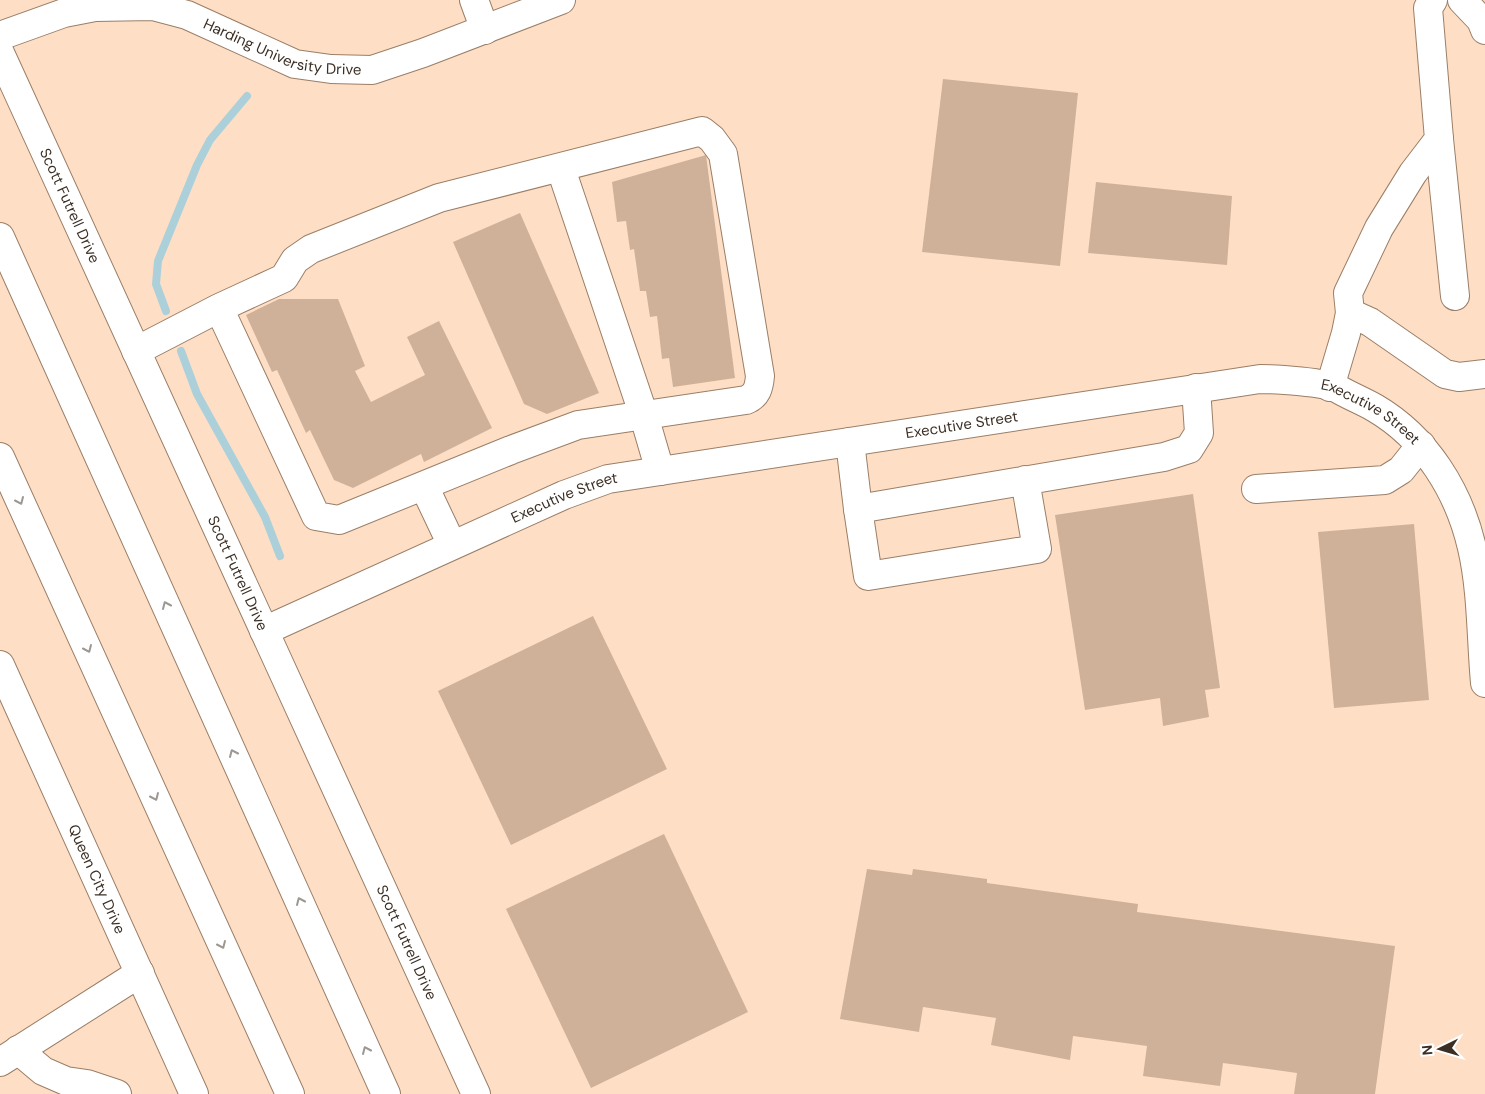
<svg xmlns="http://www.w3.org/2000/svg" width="1485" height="1094" font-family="'DM Sans',sans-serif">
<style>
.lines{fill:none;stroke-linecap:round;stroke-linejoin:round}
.stream{stroke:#abd0da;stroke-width:8}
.building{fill:#cfb199}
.minor-casing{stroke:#9a7e66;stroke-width:30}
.highway-casing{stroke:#9a7e66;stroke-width:30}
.minor{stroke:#fff;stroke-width:28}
.highway{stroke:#fff;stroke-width:28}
.oneway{stroke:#9d9792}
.labels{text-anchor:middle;stroke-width:4;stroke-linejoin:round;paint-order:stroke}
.street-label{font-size:15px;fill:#3b2f25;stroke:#fff}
</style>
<rect width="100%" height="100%" fill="#fedfc6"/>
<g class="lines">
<g class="stream">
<polyline points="166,311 156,284 158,261 197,165 210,140 247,96"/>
<polyline points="181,351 197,394 265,517 280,556"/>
</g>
</g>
<g class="building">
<polygon points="943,79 1078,93 1060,266 922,252"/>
<polygon points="706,155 735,378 673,387 669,358 662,359 657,316 650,317 646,291 640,291 634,249 630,250 626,221 617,222 612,182"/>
<polygon points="1096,182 1232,196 1227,265 1088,253"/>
<polygon points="520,213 599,393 547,414 524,404 453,242"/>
<polygon points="279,299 338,299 365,366 355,371 371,402 425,375 407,337 439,321 492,428 424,462 421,454 353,488 334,480 310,430 306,433 277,370 272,372 246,315"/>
<polygon points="1193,494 1220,688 1205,690 1209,717 1163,726 1160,698 1085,710 1055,515"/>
<polygon points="1414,524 1429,700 1334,708 1318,532"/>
<polygon points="593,616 667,769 511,845 438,691"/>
<polygon points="664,834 748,1012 591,1088 506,909"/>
<polygon points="867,869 912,875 913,869 987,879 987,883 1138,904 1137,912 1395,946 1375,1094 1294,1094 1297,1073 1223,1063 1220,1086 1143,1076 1147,1046 1073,1036 1070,1060 991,1045 996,1018 923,1007 919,1032 840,1019"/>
</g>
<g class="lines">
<defs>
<g id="minor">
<polyline points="474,0 485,30"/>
<polyline points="1462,0 1481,20 1485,30"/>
<path id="s1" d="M 0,36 L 64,13 L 95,7 L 153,6 L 187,15 L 295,64 L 331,69 L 372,70 L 423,53 L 561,0"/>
<path id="s2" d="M 0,53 L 476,1094"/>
<polyline points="1439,139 1455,296"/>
<polyline points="561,169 644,416 660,471"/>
<polyline points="1350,313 1370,322 1445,374 1459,377 1485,374"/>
<path d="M 136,351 L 219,308 L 316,516 L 339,520 L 511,450 L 578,425 L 746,400 C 757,396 759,387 760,376 L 723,154 L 712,139 L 702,131 L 439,198 L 311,249 L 295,260 L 284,278 L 219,308"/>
<polyline points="1330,387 1346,333 1350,313 1348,293 1379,228 1413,173 1439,139 1428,8 1433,0"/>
<polyline points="850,442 858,509"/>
<polyline points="1025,480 1037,549 868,576 858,509 1164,457 1189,449 1199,433 1196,388"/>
<polyline points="424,486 452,545"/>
<polyline points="1256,489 1385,480 1401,470 1421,445"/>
<path id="s3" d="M 264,631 L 564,495 L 608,479 L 1260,379 C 1276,379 1326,382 1338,389 C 1350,396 1363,401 1375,408 C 1426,438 1459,491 1472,548 C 1482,591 1481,639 1485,683"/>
<path id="s4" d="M 0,665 L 194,1094"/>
<polyline points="18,1050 43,1071 66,1081 87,1084 117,1094"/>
<polyline points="0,1062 140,973"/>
</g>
<g id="highway">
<polyline points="0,237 386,1094"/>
<polyline points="0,457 290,1094"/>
</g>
</defs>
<use href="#minor" class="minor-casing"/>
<use href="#highway" class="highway-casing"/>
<use href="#minor" class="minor"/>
<use href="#highway" class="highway"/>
</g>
<defs><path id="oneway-chevron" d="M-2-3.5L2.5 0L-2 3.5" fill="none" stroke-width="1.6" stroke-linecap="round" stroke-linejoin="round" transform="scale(1.25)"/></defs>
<g class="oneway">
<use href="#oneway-chevron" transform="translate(20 501) rotate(66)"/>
<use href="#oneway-chevron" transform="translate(166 605) rotate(-114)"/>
<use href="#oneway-chevron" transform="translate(88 649) rotate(66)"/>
<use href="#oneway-chevron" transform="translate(233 753) rotate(-114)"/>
<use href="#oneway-chevron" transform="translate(155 797) rotate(66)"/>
<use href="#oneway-chevron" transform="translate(300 901) rotate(-114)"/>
<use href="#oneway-chevron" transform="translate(222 945) rotate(66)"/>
<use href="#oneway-chevron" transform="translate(366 1050) rotate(-114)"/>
</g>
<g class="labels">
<g class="street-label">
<text dy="5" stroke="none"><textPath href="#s1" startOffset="295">Harding University Drive</textPath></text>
<text dy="5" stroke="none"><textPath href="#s2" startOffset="168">Scott Futrell Drive</textPath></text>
<text dy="5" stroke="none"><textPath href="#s3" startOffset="1154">Executive Street</textPath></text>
<text dy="5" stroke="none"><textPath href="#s3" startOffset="734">Executive Street</textPath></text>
<text dy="5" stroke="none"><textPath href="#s3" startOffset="329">Executive Street</textPath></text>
<text dy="5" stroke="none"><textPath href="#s2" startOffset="572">Scott Futrell Drive</textPath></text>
<text dy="5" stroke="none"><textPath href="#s4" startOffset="235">Queen City Drive</textPath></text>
<text dy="5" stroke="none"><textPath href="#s2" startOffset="978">Scott Futrell Drive</textPath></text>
</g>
</g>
<g transform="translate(1440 1049) rotate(265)" stroke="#ffffff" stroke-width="4" paint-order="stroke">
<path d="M0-4L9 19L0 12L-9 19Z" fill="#3b2f25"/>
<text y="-8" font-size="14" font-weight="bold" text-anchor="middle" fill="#3b2f25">N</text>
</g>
</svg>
